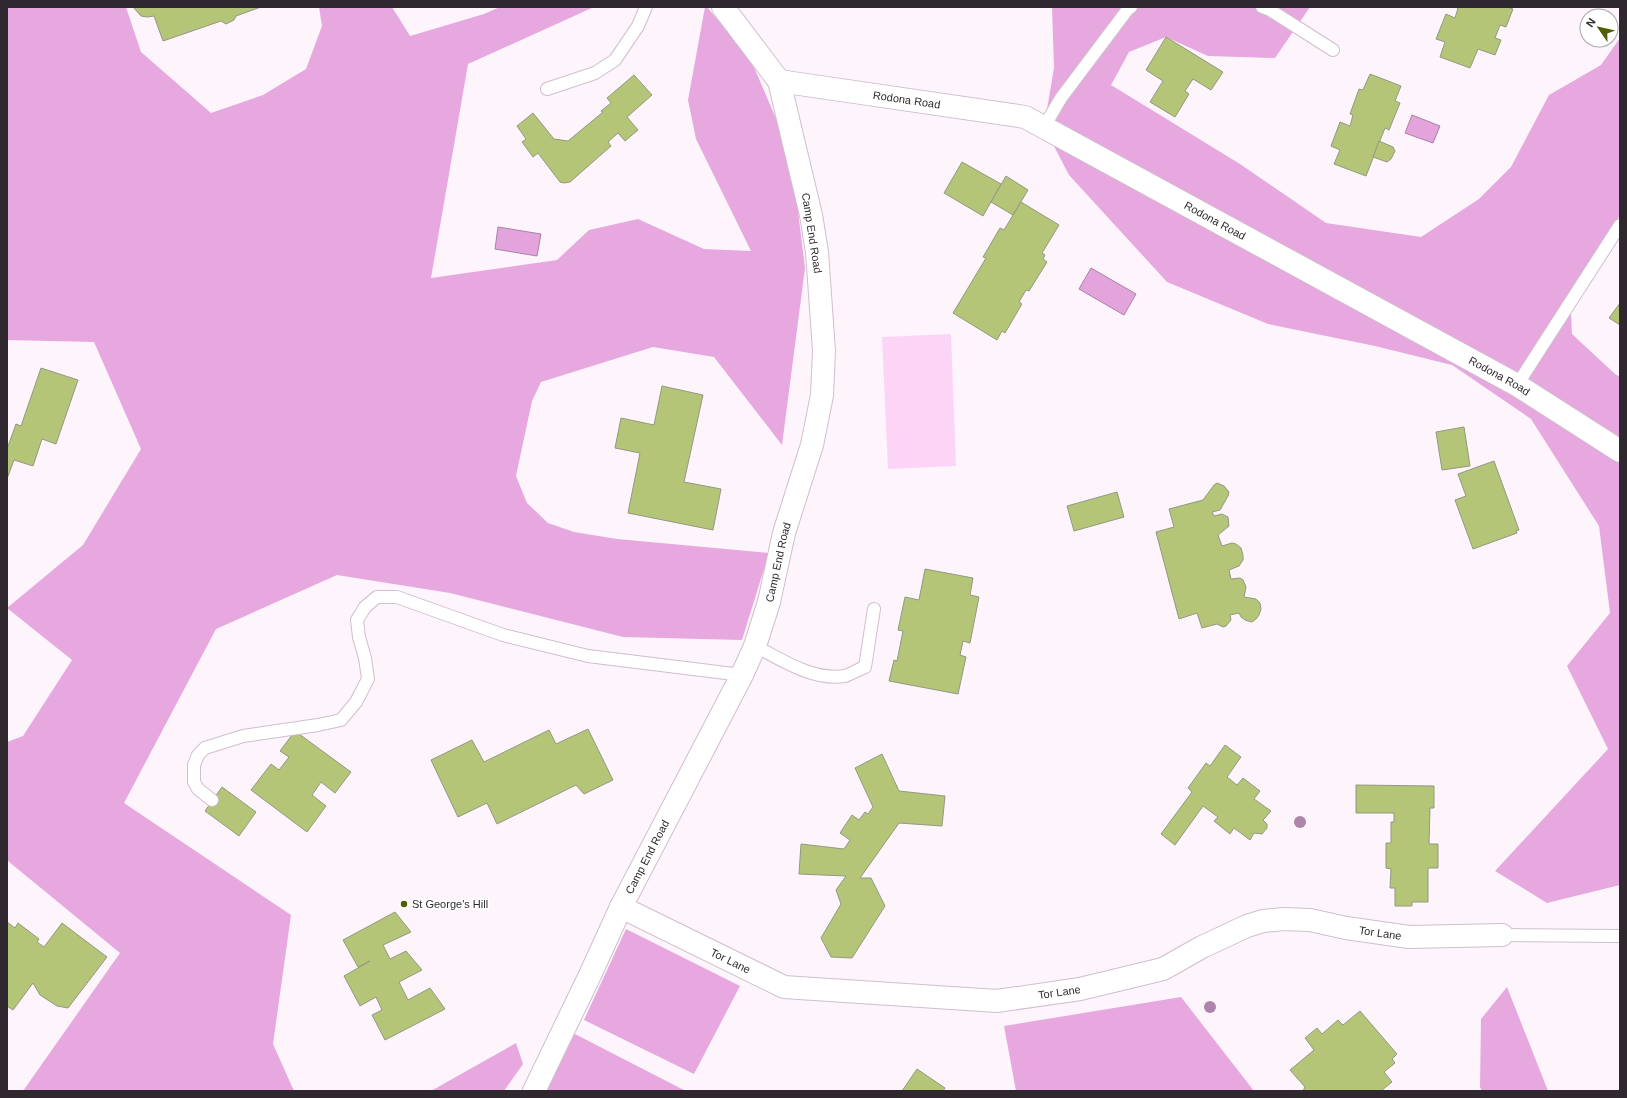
<svg xmlns="http://www.w3.org/2000/svg" width="1627" height="1098" font-family="Arial,sans-serif">
<style>
.green{fill:#fcd5f6}
.forest{fill:#e6a8df}
.water{fill:#e2a4db;stroke:#ac7fa7}
.building{fill:#b4c577;stroke:#939883}
.lines{fill:none;stroke-linecap:round;stroke-linejoin:round}
.lane-casing{stroke:#d0becd;stroke-width:14}
.street-casing{stroke:#d0becd;stroke-width:24}
.lane{stroke:#fff;stroke-width:12}
.street{stroke:#fff;stroke-width:22}
.tree{fill:#af84ac}
.poi-dot{fill:#515f00;stroke:#fff;stroke-width:1.5}
.labels{text-anchor:middle;stroke-width:3;stroke-linejoin:round;paint-order:stroke}
.street-label{font-size:11px;fill:#2f282e;stroke:#fff}
.poi-label{font-size:11px;fill:#2f282e;stroke:#fff;text-anchor:start}
</style>
<rect width="100%" height="100%" fill="#fdf5fb"/>
<polygon class="green" points="951,334 956,466 888,469 882,337"/>
<g class="forest">
<polygon points="7,7 126,7 141,52 211,113 263,95 306,69 322,26 319,7 392,7 410,36 484,14 500,7 594,7 468,64 431,278 557,260 589,230 638,219 704,249 751,251 696,139 688,100 705,7 707,7 751,60 791,154 805,268 782,445 714,357 653,347 541,382 532,401 516,476 527,503 548,523 574,532 617,539 769,553 742,640 623,637 450,593 337,575 216,629 124,803 291,915 273,1044 294,1091 23,1091 120,953 8,861 7,862 7,742 23,736 72,660 7,608 83,545 141,449 94,342 7,340"/>
<polygon points="1052,7 1310,7 1275,58 1208,56 1166,37 1129,52 1111,85 1240,164 1326,223 1421,237 1479,199 1511,167 1549,95 1601,65 1620,38 1620,215 1570,297 1572,334 1615,374 1620,377 1620,885 1547,903 1495,871 1608,749 1567,666 1610,613 1599,526 1531,419 1452,365 1375,346 1268,324 1167,282 1069,175 1044,127 1054,68"/>
<polygon points="626,929 740,986 694,1074 584,1020"/>
<polygon points="1507,987 1548,1091 1482,1091 1480,1087 1481,1019"/>
<polygon points="1181,997 1254,1091 1016,1091 1004,1026"/>
<polygon points="573,1033 678,1087 686,1091 547,1091"/>
<polygon points="516,1043 523,1064 504,1091 431,1091"/>
</g>
<g class="water">
<polygon points="1412,115 1440,126 1433,143 1405,133"/>
<polygon points="498,227 541,234 537,256 495,249"/>
<polygon points="1091,268 1136,294 1124,315 1079,289"/>
</g>
<g class="building">
<polygon points="133,7 261,7 236,16 234,20 226,24 221,21 163,41 154,16 147,17 141,16"/>
<polygon points="1454,7 1507,7 1513,9 1506,27 1500,25 1495,38 1501,40 1495,55 1478,49 1470,68 1440,57 1445,42 1436,39 1446,14 1455,18 1458,8"/>
<polygon points="1166,37 1223,72 1211,90 1193,79 1185,91 1189,94 1175,117 1150,102 1163,81 1146,70"/>
<polygon points="1370,74 1401,86 1395,101 1400,103 1389,130 1385,128 1366,176 1334,164 1340,150 1331,146 1340,122 1350,126 1353,115 1350,114 1359,89 1363,90"/>
<polygon points="634,75 652,95 627,117 638,130 625,141 618,133 608,142 611,146 570,182 564,183 560,182 538,153 533,157 522,142 526,139 517,126 533,113 554,139 568,141 603,112 601,111 611,103 607,98"/>
<polygon points="1379,141 1393,147 1395,151 1391,159 1387,162 1373,157"/>
<polygon points="962,162 1001,184 983,216 944,193"/>
<polygon points="1006,176 1028,190 1013,215 991,202"/>
<polygon points="1021,202 1059,225 1042,253 1045,255 1043,259 1047,262 1029,291 1026,290 1019,302 1022,304 1005,333 1002,331 997,340 953,313 986,258 983,257 1000,228 1004,230"/>
<polygon points="1620,303 1620,325 1609,318"/>
<polygon points="41,368 78,380 56,444 42,439 33,466 14,460 7,479 7,449 16,424 21,426"/>
<polygon points="662,386 703,395 684,482 721,489 713,530 628,513 640,453 615,448 621,418 654,425"/>
<polygon points="1464,427 1470,466 1442,470 1436,432"/>
<polygon points="1494,461 1519,530 1516,531 1517,533 1473,549 1455,500 1466,496 1458,474"/>
<polygon points="1217,483 1224,486 1229,492 1228,496 1220,510 1212,512 1214,516 1222,514 1228,517 1229,526 1218,535 1222,546 1232,543 1236,544 1241,548 1243,555 1243,560 1239,566 1229,570 1231,579 1240,578 1243,580 1246,587 1244,597 1256,599 1260,603 1261,609 1259,615 1256,619 1252,622 1245,620 1241,617 1239,613 1230,615 1231,620 1226,626 1223,627 1217,624 1202,628 1197,613 1179,619 1156,532 1174,527 1169,509 1203,500 1214,485"/>
<polygon points="1117,492 1124,517 1074,531 1067,506"/>
<polygon points="925,569 973,578 970,595 979,597 970,643 963,641 960,655 966,657 958,694 889,681 894,660 897,661 903,631 898,630 905,597 919,600"/>
<polygon points="588,729 613,780 584,794 576,785 497,824 487,803 458,817 431,760 472,740 484,762 549,730 556,744"/>
<polygon points="295,731 351,772 335,793 321,782 312,795 326,806 307,832 251,790 271,764 279,770 289,757 280,751"/>
<polygon points="1225,745 1241,757 1227,777 1237,785 1243,778 1260,791 1254,799 1271,811 1263,820 1267,824 1267,828 1262,834 1254,833 1250,840 1234,828 1230,834 1214,821 1218,817 1203,806 1175,845 1161,834 1192,792 1188,788 1206,763 1210,766"/>
<polygon points="882,754 899,791 945,796 942,826 899,823 860,878 871,878 885,906 852,958 831,957 821,938 841,904 836,890 846,876 799,874 801,844 844,849 850,840 840,833 852,815 859,820 865,812 868,814 873,807 855,768"/>
<polygon points="1356,785 1434,786 1434,808 1430,808 1429,844 1438,844 1438,868 1428,868 1428,902 1412,902 1412,906 1395,906 1395,888 1390,888 1391,869 1386,868 1386,843 1391,843 1391,822 1394,822 1394,813 1356,813"/>
<polygon points="222,787 256,812 239,836 205,811"/>
<polygon points="395,912 411,932 383,945 390,959 406,951 422,970 399,982 408,1000 430,988 445,1009 385,1040 372,1015 382,1010 376,997 360,1006 344,976 370,961 358,967 343,940"/>
<polygon points="7,922 15,928 18,923 39,939 37,942 44,947 62,923 107,957 68,1008 57,1006 40,995 33,983 13,1010 7,1006"/>
<polygon points="1360,1011 1397,1054 1392,1059 1395,1063 1384,1072 1392,1082 1381,1091 1303,1091 1305,1087 1290,1070 1314,1050 1305,1038 1317,1028 1322,1034 1338,1020 1343,1025"/>
<polygon points="917,1069 945,1088 943,1091 902,1091"/>
</g>
<g class="lines">
<defs>
<g id="lane">
<polyline points="1262,7 1270,10 1333,50"/>
<polyline points="547,89 595,73 615,60 638,26 646,7"/>
<polyline points="1044,127 1061,98 1128,9 1131,7"/>
<polyline points="1517,385 1620,225"/>
<path d="M 755,646 C 782,660 813,681 845,676 C 851,674 859,669 865,667 L 874,609"/>
<polyline points="212,800 198,789 194,782 194,765 198,755 205,748 243,736 318,725 341,720 356,702 368,679 365,658 359,637 357,620 365,607 377,597 397,597 503,635 588,656 742,675"/>
<polyline points="1502,935 1620,936"/>
</g>
<g id="street">
<path id="s1" d="M 779,81 L 1025,117 L 1517,385 L 1620,451"/>
<path id="s2" d="M 621,907 L 784,987 L 997,1001 L 1080,989 L 1163,969 L 1202,947 L 1247,926 L 1263,921 L 1284,919 L 1310,920 L 1346,928 L 1409,937 L 1502,935"/>
<path id="s3" d="M 534,1091 L 590,975 L 621,907 L 742,675 L 755,646 L 769,602 L 784,533 L 812,445 L 822,395 L 824,351 L 817,252 L 811,215 L 779,81 L 723,7"/>
</g>
</defs>
<use href="#lane" class="lane-casing"/>
<use href="#street" class="street-casing"/>
<use href="#lane" class="lane"/>
<use href="#street" class="street"/>
</g>
<g class="tree">
<circle cx="1300" cy="822" r="6"/>
<circle cx="1210" cy="1007" r="6"/>
</g>
<circle class="poi-dot" cx="404" cy="904" r="4"/>
<g class="labels">
<g class="street-label">
<text dy="4" stroke="none"><textPath href="#s1" startOffset="129">Rodona Road</textPath></text>
<text dy="4" stroke="none"><textPath href="#s1" startOffset="465">Rodona Road</textPath></text>
<text transform="translate(812 233) rotate(81)" y="4">Camp End Road</text>
<text dy="4" stroke="none"><textPath href="#s1" startOffset="789">Rodona Road</textPath></text>
<text dy="4" stroke="none"><textPath href="#s3" startOffset="584">Camp End Road</textPath></text>
<text dy="4" stroke="none"><textPath href="#s3" startOffset="260">Camp End Road</textPath></text>
<text dy="4" stroke="none"><textPath href="#s2" startOffset="794">Tor Lane</textPath></text>
<text dy="4" stroke="none"><textPath href="#s2" startOffset="122">Tor Lane</textPath></text>
<text dy="4" stroke="none"><textPath href="#s2" startOffset="458">Tor Lane</textPath></text>
</g>
<g class="poi-label">
<text x="412" y="908">St George's Hill</text>
</g>
</g>
<rect width="1627" height="1098" fill="none" stroke="#2f282e" stroke-width="16"/>
<g transform="translate(1599 28) rotate(304)"><circle r="19" fill="#ffffff" stroke="#aca9ab"/>
<path d="M0-3L7 15L0 10L-7 15Z" fill="#515f00"/>
<text y="-6" font-size="11" font-weight="bold" text-anchor="middle" fill="#2f282e">N</text>
</g>
</svg>
